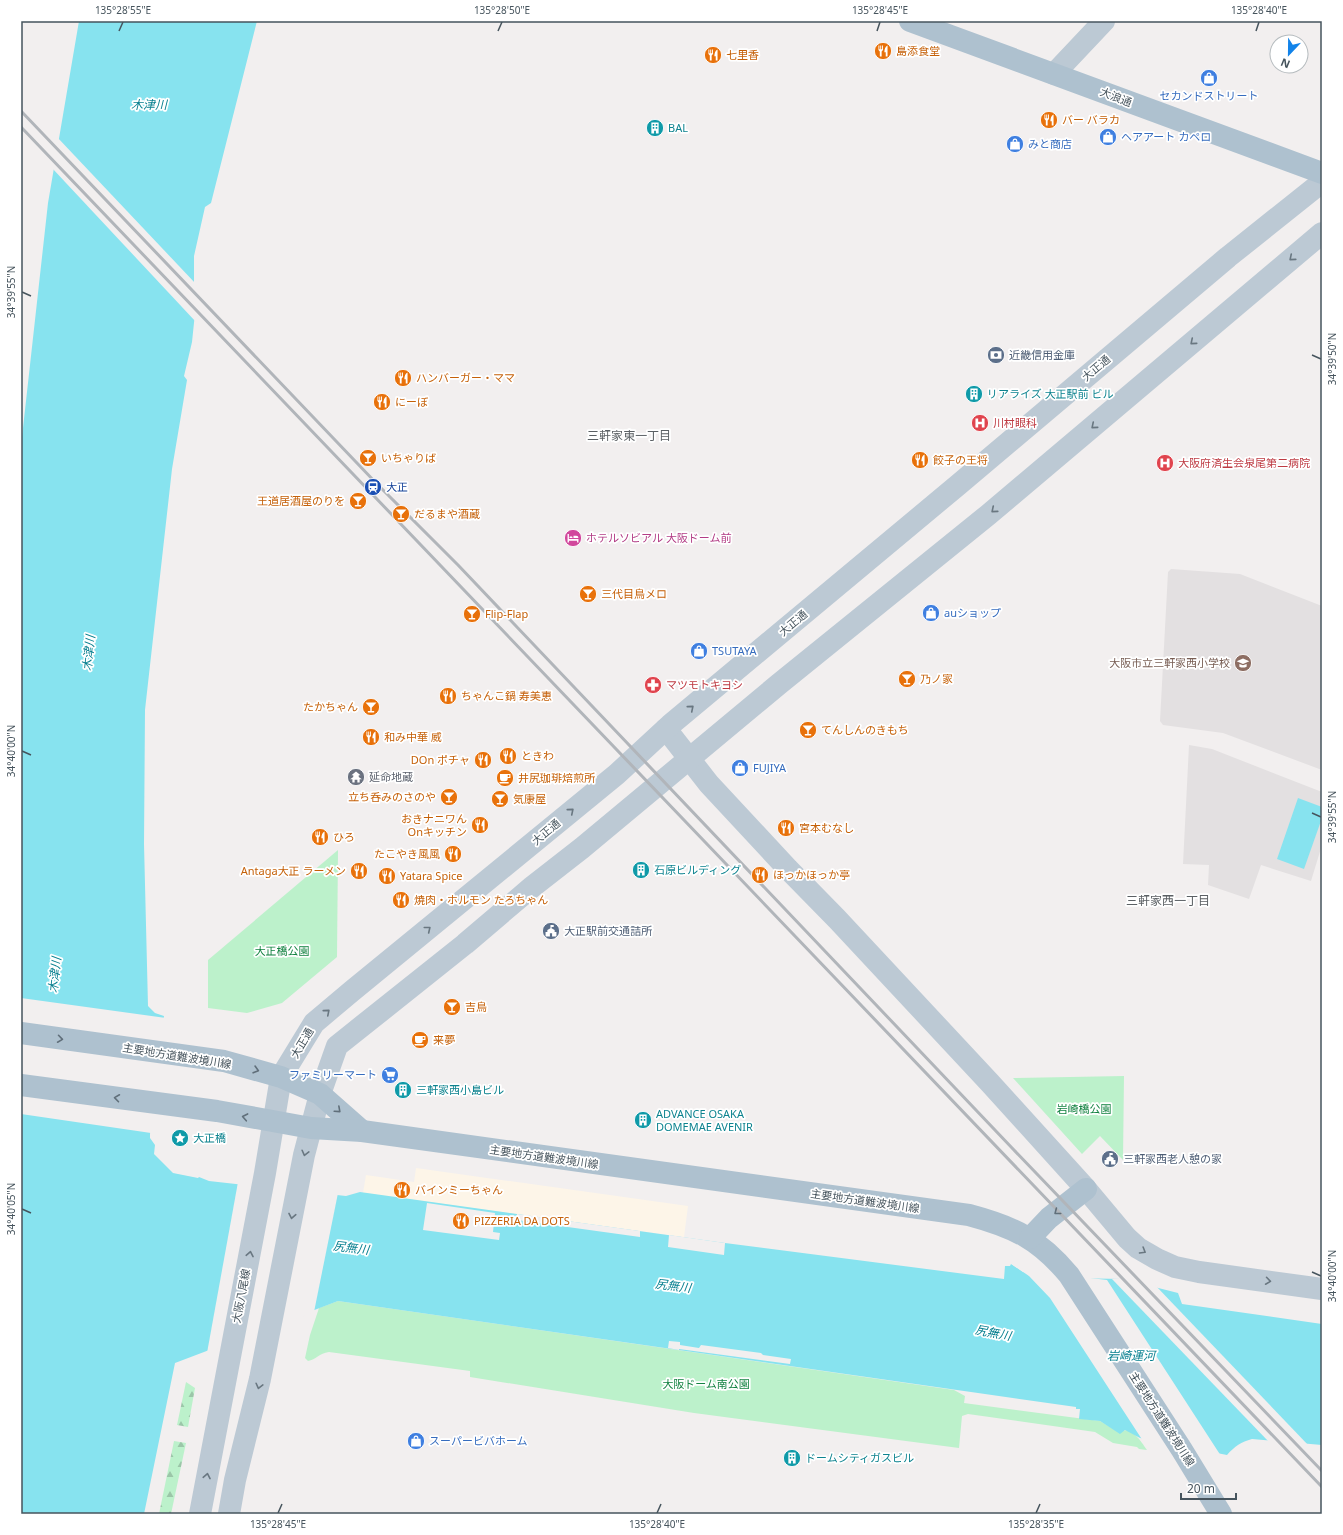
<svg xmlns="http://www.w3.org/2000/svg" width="1343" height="1535" font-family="'Noto Sans','Noto Sans JP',sans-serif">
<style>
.commercial{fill:#fdf5e8}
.education{fill:#e3e0e1}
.green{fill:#bcf1cb}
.forest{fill:url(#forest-firs)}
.water{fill:#87e3ef}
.pier{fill:#f2efef}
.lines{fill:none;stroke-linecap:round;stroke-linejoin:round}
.secondary{stroke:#bcc9d4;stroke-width:22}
.primary{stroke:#aec1cf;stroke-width:22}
.rail{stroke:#b1b5ba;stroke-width:3}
.oneway{stroke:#697781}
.oneway2{stroke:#606f7a}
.ticks{fill:none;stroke:#46545d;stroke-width:1.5}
.labels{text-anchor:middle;stroke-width:3.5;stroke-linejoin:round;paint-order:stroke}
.food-label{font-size:11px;fill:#c56008;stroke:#fff;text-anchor:start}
.shop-label{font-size:11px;fill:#366cbe;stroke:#fff;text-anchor:start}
.street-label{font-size:11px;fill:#46545d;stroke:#fff}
.culture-label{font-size:11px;fill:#0d838f;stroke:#fff;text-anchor:start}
.service-label{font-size:11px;fill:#4e5e75;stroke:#fff;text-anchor:start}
.health-label{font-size:11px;fill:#be3a42;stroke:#fff;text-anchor:start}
.transit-label{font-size:11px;fill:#164399;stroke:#fff;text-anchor:start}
.hotel-label{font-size:11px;fill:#b23c85;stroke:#fff;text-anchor:start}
.education-label{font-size:11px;fill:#785e54;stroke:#fff;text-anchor:end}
.worship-label{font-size:11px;fill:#5b616d;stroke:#fff;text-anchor:start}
.park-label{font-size:11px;fill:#138241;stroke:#fff}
.water-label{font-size:12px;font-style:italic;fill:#098090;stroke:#fff}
.neighbourhood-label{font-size:12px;fill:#5b6064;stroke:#fff}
.neatline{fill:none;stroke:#46545d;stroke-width:1.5}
.ticks-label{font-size:10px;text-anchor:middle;fill:#46545d}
</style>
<defs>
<pattern id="forest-firs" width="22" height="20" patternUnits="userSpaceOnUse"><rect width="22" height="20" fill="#bcf1cb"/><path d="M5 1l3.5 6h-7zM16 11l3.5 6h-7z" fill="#9bc6a8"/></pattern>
</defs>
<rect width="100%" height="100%" fill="#f2efef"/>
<polygon class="commercial" points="416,1168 688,1206 684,1237 363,1193 366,1175 414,1182"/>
<g class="education">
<polygon points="1171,569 1240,574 1322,606 1322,770 1223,733 1163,725 1160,721 1168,572"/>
<polygon points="1189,745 1212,749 1322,792 1322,845 1311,881 1261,865 1249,899 1208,885 1209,865 1183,864"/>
</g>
<g class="green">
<polygon points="338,850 337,957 282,1003 247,1013 208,1008 208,960"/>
<polygon points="1124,1076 1123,1160 1100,1136 1082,1154 1013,1078"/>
<path d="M 338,1301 L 954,1390 L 965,1396 L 964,1403 L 1100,1421 L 1120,1433 C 1129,1423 1142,1442 1147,1450 L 1139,1449 L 1137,1447 L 1113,1443 L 1095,1432 L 968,1414 L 962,1416 L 959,1448 L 694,1413 L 470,1377 L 470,1371 L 329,1352 C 319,1353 316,1360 308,1361 L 305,1358 L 310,1335 L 319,1308 Z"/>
</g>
<g class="forest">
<polygon points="186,1382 195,1388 188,1427 177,1425"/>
<polygon points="174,1441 186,1443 171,1514 159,1514"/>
</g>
<g class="water">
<path d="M 79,21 L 257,21 L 211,203 L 205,207 L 194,256 L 194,284 L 197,294 L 192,342 L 184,376 L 187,380 L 172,469 L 145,710 L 144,844 L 148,1006 L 155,1013 L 164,1016 L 150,1134 L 150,1138 L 155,1145 L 154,1154 L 173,1173 L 198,1178 L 199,1177 L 209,1181 L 346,1196 L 360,1192 L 725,1243 L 1004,1279 L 1005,1266 L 1010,1266 L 1011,1264 L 1023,1272 L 1069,1278 L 1123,1279 L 1178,1293 L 1182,1304 L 1322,1324 L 1322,1445 L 1252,1439 C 1241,1442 1235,1446 1227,1455 L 1140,1438 L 1125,1430 L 1120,1434 L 1100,1421 L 1079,1419 L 1080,1409 L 1076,1409 L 1076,1407 L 338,1301 L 175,1363 L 144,1514 L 21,1514 L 21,446 L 48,203 Z"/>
<polygon points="1298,798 1322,807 1322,818 1304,869 1277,859"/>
</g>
<g class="pier">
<polygon points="57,137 196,284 199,294 196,322 52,168"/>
<polygon points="21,998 166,1018 151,1133 21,1114"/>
<polygon points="238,1182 338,1193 314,1312 207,1353"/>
<polygon points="427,1203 495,1213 493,1232 500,1233 499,1240 423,1230"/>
<polygon points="517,1214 640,1231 640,1237 517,1220"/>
<polygon points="669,1235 725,1243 724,1255 668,1247"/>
<polygon points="1012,1262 1024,1270 1107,1280 1221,1456 1143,1441 1050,1298 1029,1276 1010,1263"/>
<polygon points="1127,1278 1155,1285 1309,1446 1269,1442 1112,1279"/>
<polygon points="669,1341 680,1342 680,1345 699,1348 701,1345 761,1353 763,1355 791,1359 790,1364 679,1349 679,1350 668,1348"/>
</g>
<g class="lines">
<g class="secondary">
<polyline points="1054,74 1104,21"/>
<polyline points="666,729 709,784 788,869 837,919 990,1083 1086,1189 1127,1238 1138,1248 1157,1259 1175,1267 1199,1272 1322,1289"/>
<polyline points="200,1514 265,1173 281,1077 314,1023 352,991 617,774 670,725 958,485 1228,257 1322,182"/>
<polyline points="229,1514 235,1480 260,1379 304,1155 320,1094 337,1046 465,944 532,887 582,848 779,684 988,515 1322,233"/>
</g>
<g class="primary">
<polyline points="910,21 1322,173"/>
<polyline points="21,1033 224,1061 281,1077 320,1094 362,1131"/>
<path d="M 21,1085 L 217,1111 L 311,1128 L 362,1131 L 969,1215 C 1014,1227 1039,1239 1069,1275 L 1182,1450 L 1221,1514"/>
<polyline points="1030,1238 1049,1218 1086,1189"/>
</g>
<g class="rail">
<polyline points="21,111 377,484 458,565 1013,1149 1322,1471"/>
<polyline points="21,127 1322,1487"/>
</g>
</g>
<defs><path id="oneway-chevron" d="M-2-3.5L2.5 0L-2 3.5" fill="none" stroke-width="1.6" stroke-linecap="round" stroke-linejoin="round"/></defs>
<g class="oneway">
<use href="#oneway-chevron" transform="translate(1292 258) rotate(140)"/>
<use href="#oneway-chevron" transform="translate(1193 342) rotate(140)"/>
<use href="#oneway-chevron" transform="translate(1094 426) rotate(140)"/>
<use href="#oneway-chevron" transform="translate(994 510) rotate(140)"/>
<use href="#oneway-chevron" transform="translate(691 708) rotate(-40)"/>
<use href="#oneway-chevron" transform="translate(571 811) rotate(-40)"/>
<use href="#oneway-chevron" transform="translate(428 929) rotate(-39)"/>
<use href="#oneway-chevron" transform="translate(327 1012) rotate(-41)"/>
<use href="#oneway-chevron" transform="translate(305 1153) rotate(104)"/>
<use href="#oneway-chevron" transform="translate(292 1216) rotate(101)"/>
<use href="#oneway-chevron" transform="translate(1143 1251) rotate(31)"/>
<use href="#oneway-chevron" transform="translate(250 1254) rotate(-79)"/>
<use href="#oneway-chevron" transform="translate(1268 1281) rotate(8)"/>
<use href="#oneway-chevron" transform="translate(259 1386) rotate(104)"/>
<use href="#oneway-chevron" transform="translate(207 1476) rotate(-79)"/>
</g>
<g class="oneway2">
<use href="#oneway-chevron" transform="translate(60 1039) rotate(8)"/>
<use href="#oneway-chevron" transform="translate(256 1070) rotate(16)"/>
<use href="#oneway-chevron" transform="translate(117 1098) rotate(-172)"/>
<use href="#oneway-chevron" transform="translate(338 1110) rotate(42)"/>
<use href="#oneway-chevron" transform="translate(245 1117) rotate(-169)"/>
<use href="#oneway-chevron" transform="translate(1057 1212) rotate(142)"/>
</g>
<path class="ticks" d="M 119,31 L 123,22M 498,31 L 502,22M 877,31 L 880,22M 1256,31 L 1259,22M 22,292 L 31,296M 1312,355 L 1321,359M 22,751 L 31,755M 1312,813 L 1321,817M 22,1209 L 31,1213M 1312,1272 L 1321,1276M 278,1513 L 282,1504M 657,1513 L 661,1504M 1036,1513 L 1040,1504"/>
<defs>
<symbol id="restaurant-disc" viewBox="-11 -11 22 22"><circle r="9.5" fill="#e8710a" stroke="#fff"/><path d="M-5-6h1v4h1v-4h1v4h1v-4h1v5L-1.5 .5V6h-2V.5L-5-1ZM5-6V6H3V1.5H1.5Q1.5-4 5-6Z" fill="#fff"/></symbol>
<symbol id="shop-disc" viewBox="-11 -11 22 22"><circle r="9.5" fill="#3f7fe0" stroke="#fff"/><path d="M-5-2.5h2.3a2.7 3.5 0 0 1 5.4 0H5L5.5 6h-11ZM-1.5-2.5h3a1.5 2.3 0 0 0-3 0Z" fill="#fff"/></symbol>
<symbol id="building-disc" viewBox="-11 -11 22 22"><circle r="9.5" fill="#0f9aa8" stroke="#fff"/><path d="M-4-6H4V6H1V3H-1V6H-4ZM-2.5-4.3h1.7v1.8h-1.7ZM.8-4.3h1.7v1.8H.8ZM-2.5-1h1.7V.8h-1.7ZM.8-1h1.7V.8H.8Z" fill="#fff"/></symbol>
<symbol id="bank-disc" viewBox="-11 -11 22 22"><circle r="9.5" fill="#5c6f8a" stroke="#fff"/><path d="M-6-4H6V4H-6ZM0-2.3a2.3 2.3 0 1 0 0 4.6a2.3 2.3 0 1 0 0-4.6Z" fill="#fff"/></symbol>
<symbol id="hospital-disc" viewBox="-11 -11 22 22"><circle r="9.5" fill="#e0444e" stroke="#fff"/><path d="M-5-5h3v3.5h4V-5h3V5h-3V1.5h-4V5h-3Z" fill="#fff"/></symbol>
<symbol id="bar-disc" viewBox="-11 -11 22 22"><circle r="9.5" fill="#e8710a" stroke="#fff"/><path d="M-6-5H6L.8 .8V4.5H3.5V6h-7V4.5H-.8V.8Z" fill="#fff"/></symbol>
<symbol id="station-disc" viewBox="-11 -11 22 22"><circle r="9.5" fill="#1a4fb4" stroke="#fff"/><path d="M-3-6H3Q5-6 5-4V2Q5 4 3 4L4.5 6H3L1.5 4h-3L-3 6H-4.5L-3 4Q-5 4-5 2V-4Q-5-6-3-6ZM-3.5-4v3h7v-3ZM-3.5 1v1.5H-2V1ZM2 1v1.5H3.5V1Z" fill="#fff"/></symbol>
<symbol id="hotel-disc" viewBox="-11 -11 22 22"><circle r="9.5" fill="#d1479c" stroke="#fff"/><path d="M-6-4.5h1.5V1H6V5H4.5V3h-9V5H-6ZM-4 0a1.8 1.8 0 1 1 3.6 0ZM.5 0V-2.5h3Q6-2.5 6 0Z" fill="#fff"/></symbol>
<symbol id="school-disc" viewBox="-11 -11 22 22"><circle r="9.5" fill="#8d6e63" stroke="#fff"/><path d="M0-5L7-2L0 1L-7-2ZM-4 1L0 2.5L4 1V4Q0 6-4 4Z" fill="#fff"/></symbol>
<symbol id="pharmacy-disc" viewBox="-11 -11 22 22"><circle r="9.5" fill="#e0444e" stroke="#fff"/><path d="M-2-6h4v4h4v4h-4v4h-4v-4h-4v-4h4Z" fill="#fff"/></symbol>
<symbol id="temple-disc" viewBox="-11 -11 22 22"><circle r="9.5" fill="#6b7280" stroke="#fff"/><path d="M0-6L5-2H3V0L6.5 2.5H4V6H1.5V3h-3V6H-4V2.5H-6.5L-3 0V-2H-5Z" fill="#fff"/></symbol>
<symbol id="cafe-disc" viewBox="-11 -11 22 22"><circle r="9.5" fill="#e8710a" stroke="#fff"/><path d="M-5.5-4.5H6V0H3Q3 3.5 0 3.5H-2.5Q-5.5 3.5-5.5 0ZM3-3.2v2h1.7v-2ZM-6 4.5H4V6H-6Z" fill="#fff"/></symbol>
<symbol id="civic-disc" viewBox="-11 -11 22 22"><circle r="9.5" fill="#5c6f8a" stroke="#fff"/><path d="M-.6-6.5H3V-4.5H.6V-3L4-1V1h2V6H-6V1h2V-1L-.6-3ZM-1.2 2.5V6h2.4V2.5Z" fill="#fff"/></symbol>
<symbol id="supermarket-disc" viewBox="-11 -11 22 22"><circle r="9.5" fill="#3f7fe0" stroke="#fff"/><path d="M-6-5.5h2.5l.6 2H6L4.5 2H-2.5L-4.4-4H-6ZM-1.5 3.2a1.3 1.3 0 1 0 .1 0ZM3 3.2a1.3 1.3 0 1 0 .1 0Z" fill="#fff"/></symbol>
<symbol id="sight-disc" viewBox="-11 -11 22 22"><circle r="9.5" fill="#0f9aa8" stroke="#fff"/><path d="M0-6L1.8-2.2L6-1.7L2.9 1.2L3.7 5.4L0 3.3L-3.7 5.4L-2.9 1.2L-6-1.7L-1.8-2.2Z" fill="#fff"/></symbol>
</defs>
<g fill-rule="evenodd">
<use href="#restaurant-disc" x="873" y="41" width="20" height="20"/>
<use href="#restaurant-disc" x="703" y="45" width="20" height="20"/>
<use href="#shop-disc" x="1199" y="68" width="20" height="20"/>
<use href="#restaurant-disc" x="1039" y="110" width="20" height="20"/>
<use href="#building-disc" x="645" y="118" width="20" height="20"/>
<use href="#shop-disc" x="1098" y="127" width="20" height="20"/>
<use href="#shop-disc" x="1005" y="134" width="20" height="20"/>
<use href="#bank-disc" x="986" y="345" width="20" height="20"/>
<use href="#restaurant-disc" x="393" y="368" width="20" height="20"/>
<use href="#building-disc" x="964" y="384" width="20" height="20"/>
<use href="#restaurant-disc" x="372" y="392" width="20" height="20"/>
<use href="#hospital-disc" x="970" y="413" width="20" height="20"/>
<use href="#bar-disc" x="358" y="448" width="20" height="20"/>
<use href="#restaurant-disc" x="910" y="450" width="20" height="20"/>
<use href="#hospital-disc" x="1155" y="453" width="20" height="20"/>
<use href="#station-disc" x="363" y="477" width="20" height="20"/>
<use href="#bar-disc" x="348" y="491" width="20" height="20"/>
<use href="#bar-disc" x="391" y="504" width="20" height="20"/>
<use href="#hotel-disc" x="563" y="528" width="20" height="20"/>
<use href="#bar-disc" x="578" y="584" width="20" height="20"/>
<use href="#shop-disc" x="921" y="603" width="20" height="20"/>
<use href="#bar-disc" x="462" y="604" width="20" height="20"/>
<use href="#shop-disc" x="689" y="641" width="20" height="20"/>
<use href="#school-disc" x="1233" y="653" width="20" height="20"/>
<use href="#bar-disc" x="897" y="669" width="20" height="20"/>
<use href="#pharmacy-disc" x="643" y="675" width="20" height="20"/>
<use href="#restaurant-disc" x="438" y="686" width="20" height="20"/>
<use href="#bar-disc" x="361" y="697" width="20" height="20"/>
<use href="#bar-disc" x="798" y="720" width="20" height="20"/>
<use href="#restaurant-disc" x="361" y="727" width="20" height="20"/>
<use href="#restaurant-disc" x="498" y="746" width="20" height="20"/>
<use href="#restaurant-disc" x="473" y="750" width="20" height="20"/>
<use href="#shop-disc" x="730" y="758" width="20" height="20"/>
<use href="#temple-disc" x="346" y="767" width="20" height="20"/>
<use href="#cafe-disc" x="495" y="768" width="20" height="20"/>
<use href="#bar-disc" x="439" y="787" width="20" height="20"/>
<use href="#bar-disc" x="490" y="789" width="20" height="20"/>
<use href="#restaurant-disc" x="470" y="815" width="20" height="20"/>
<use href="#restaurant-disc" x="776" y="818" width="20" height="20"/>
<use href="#restaurant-disc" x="310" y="827" width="20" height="20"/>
<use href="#restaurant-disc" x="443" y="844" width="20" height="20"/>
<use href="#building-disc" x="631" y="860" width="20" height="20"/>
<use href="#restaurant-disc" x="349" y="861" width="20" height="20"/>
<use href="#restaurant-disc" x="750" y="865" width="20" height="20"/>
<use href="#restaurant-disc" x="377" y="866" width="20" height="20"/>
<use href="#restaurant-disc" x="391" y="890" width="20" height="20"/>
<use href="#civic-disc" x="541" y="921" width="20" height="20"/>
<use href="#bar-disc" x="442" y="997" width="20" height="20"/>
<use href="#cafe-disc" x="410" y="1030" width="20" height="20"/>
<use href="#supermarket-disc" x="380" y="1065" width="20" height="20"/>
<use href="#building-disc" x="393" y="1080" width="20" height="20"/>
<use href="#building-disc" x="633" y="1110" width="20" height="20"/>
<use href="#sight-disc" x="170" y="1128" width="20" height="20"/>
<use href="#civic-disc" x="1100" y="1149" width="20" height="20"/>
<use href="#restaurant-disc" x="392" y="1180" width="20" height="20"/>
<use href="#restaurant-disc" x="451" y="1211" width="20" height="20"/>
<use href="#shop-disc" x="406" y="1431" width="20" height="20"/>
<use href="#building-disc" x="782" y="1448" width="20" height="20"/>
</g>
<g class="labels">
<g class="food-label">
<text x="896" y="55">島添食堂</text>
<text x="726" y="59">七里香</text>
<text x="1062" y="124">バー バラカ</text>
<text x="416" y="382">ハンバーガー・ママ</text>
<text x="395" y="406">にーぼ</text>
<text x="381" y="462">いちゃりば</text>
<text x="933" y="464">餃子の王将</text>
<text x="345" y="505" text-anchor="end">王道居酒屋のりを</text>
<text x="414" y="518">だるまや酒蔵</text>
<text x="601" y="598">三代目鳥メロ</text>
<text x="485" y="618">Flip-Flap</text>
<text x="920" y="683">乃ノ家</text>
<text x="461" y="700">ちゃんこ鍋 寿美恵</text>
<text x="358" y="711" text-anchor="end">たかちゃん</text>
<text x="821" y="734">てんしんのきもち</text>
<text x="384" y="741">和み中華 威</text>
<text x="521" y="760">ときわ</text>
<text x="470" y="764" text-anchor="end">DOn ポチャ</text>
<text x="518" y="782">井尻珈琲焙煎所</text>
<text x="436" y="801" text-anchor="end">立ち呑みのさのや</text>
<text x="513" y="803">気康屋</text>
<text x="467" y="823" text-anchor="end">おきナニワん<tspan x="467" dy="13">Onキッチン</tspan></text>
<text x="799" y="832">宮本むなし</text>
<text x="333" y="841">ひろ</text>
<text x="440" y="858" text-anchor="end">たこやき風風</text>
<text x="346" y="875" text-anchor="end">Antaga大正 ラーメン</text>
<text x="773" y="879">ほっかほっか亭</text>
<text x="400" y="880">Yatara Spice</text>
<text x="414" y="904">焼肉・ホルモン たろちゃん</text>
<text x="465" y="1011">吉鳥</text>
<text x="433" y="1044">来夢</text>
<text x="415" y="1194">バインミーちゃん</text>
<text x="474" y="1225">PIZZERIA DA DOTS</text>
</g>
<g class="shop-label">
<text x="1209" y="100" text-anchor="middle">セカンドストリート</text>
<text x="1121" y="141">ヘアアート カペロ</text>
<text x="1028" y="148">みと商店</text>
<text x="944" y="617">auショップ</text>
<text x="712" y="655">TSUTAYA</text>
<text x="753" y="772">FUJIYA</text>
<text x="377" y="1079" text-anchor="end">ファミリーマート</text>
<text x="429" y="1445">スーパービバホーム</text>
</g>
<g class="street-label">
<text transform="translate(1116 97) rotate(21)" y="4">大浪通</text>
<text transform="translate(1096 368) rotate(-40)" y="4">大正通</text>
<text transform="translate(793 623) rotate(-40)" y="4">大正通</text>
<text transform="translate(546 832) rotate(-40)" y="4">大正通</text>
<text transform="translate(302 1043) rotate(-59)" y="4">大正通</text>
<text transform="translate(177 1056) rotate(9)" y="4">主要地方道難波境川線</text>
<text transform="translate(544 1157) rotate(8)" y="4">主要地方道難波境川線</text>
<text transform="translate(865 1201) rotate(8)" y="4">主要地方道難波境川線</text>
<text transform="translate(241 1296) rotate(-79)" y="4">大阪八尾線</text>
<text transform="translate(1162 1419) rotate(57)" y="4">主要地方道難波境川線</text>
</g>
<g class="culture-label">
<text x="668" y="132">BAL</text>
<text x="987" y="398">リアライズ 大正駅前 ビル</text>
<text x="654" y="874">石原ビルディング</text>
<text x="416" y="1094">三軒家西小島ビル</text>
<text x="656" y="1118">ADVANCE OSAKA<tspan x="656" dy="13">DOMEMAE AVENIR</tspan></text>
<text x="193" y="1142">大正橋</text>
<text x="805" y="1462">ドームシティガスビル</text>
</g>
<g class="service-label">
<text x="1009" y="359">近畿信用金庫</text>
<text x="564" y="935">大正駅前交通詰所</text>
<text x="1123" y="1163">三軒家西老人憩の家</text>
</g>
<g class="health-label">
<text x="993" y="427">川村眼科</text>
<text x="1178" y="467">大阪府済生会泉尾第二病院</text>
<text x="666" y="689">マツモトキヨシ</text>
</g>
<g class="transit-label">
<text x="386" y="491">大正</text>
</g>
<g class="hotel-label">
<text x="586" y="542">ホテルソビアル 大阪ドーム前</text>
</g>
<g class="education-label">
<text x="1230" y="667">大阪市立三軒家西小学校</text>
</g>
<g class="worship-label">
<text x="369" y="781">延命地蔵</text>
</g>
<g class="park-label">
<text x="282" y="955">大正橋公園</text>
<text x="1084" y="1113">岩崎橋公園</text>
<text x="706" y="1388">大阪ドーム南公園</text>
</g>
<g class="water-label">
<text x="149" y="109">木津川</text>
<text transform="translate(89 653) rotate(-84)" y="4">木津川</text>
<text transform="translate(55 975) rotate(-84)" y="4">木津川</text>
<text transform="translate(351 1248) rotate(7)" y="4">尻無川</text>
<text transform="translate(673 1286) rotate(7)" y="4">尻無川</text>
<text transform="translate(993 1333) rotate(11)" y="4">尻無川</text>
<text x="1131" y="1360">岩崎運河</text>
</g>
<g class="neighbourhood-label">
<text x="629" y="440">三軒家東一丁目</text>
<text x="1168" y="905">三軒家西一丁目</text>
</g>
</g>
<rect width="1343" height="1535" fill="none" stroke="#ffffff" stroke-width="44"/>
<g transform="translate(1289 54) rotate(202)"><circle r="19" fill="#ffffff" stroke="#b5bbbe"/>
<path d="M0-3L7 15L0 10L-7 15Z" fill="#1283e9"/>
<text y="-6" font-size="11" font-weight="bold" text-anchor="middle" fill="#46545d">N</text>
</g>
<path d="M1181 1493v6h55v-6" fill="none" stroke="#46545d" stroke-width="2"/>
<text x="1187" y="1493" font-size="12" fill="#46545d" stroke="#ffffff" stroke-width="3" paint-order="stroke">20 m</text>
<rect x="22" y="22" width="1299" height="1491" class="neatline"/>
<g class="ticks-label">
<text x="123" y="14">135°28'55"E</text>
<text x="502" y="14">135°28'50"E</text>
<text x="880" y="14">135°28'45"E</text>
<text x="1259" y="14">135°28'40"E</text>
<text transform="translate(11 292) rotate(-90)" y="4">34°39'55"N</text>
<text transform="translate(1332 359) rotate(-90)" y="4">34°39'50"N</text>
<text transform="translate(11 751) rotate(-90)" y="4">34°40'00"N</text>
<text transform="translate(1332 817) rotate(-90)" y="4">34°39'55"N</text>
<text transform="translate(11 1209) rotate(-90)" y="4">34°40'05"N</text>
<text transform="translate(1332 1276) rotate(-90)" y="4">34°40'00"N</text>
<text x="278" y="1528">135°28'45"E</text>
<text x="657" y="1528">135°28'40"E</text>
<text x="1036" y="1528">135°28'35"E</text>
</g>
</svg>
